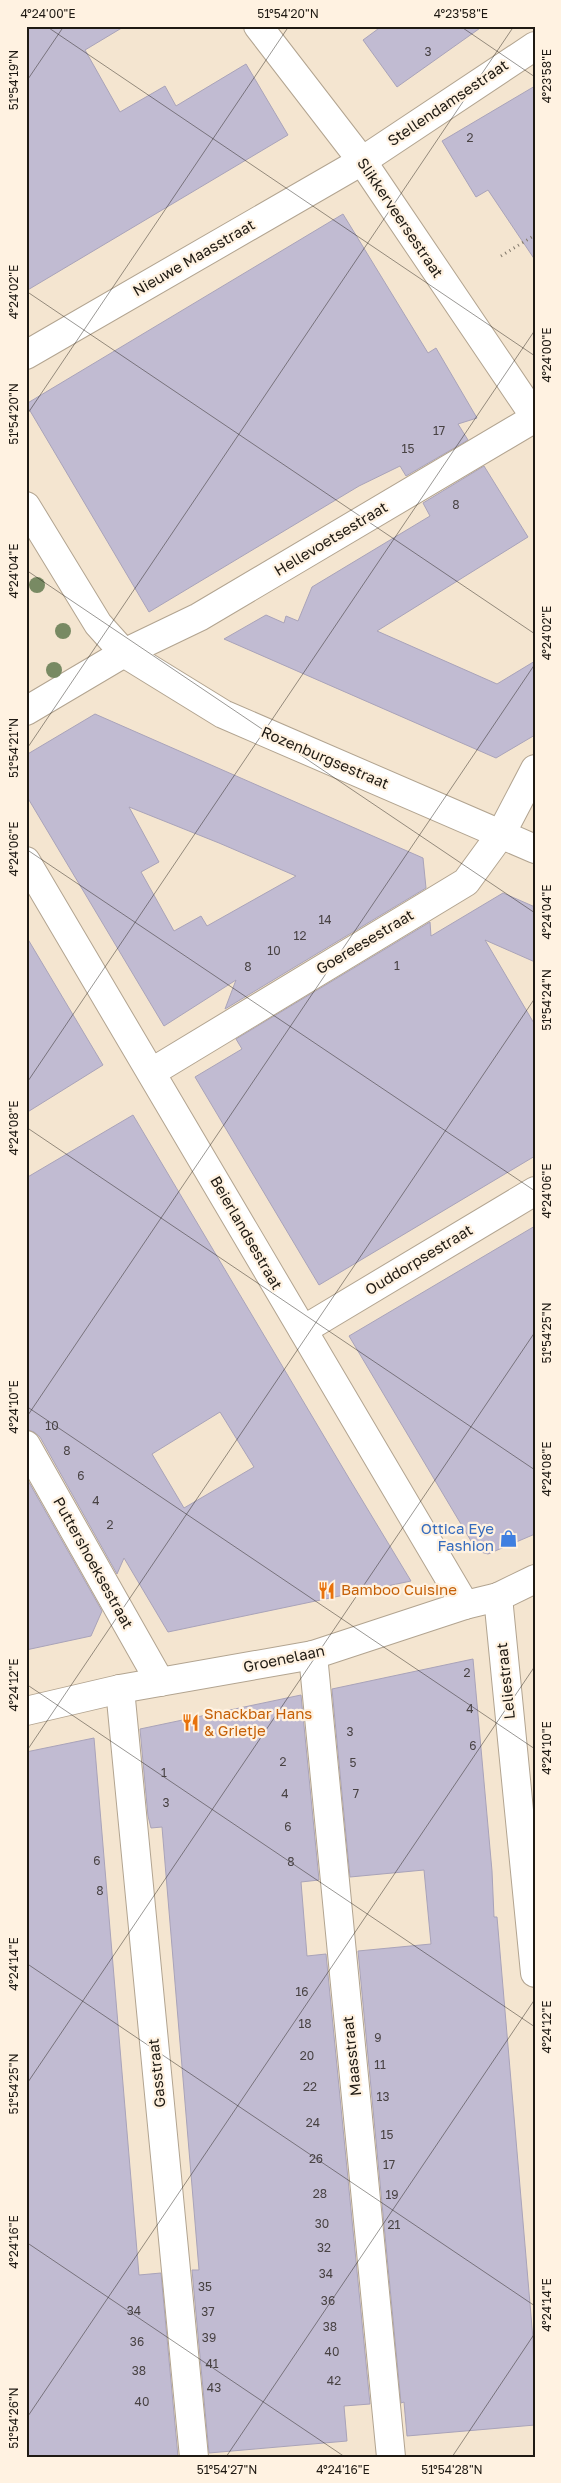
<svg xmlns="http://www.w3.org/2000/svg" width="561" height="2483" font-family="'Golos Text',sans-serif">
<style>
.building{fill:#c1bbd2;stroke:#a9a3b9;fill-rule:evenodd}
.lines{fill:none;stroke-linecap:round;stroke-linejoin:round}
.minor-casing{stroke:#b2a490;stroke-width:30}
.tertiary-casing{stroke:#b2a490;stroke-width:30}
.path{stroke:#81786a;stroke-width:3;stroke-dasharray:1 4;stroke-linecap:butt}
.minor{stroke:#fff;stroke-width:28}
.tertiary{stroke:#fff;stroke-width:28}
.tree{fill:#788a63}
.ticks{fill:none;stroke:#1f1a13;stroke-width:1;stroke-opacity:0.45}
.labels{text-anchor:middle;stroke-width:4.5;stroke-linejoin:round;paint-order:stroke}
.number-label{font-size:12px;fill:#484243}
.street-label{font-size:15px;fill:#1f1a13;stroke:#fff2e1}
.shop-label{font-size:15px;fill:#366cbe;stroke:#fff2e1;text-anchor:end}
.food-label{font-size:15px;fill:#c56008;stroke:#fff2e1;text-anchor:start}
.neatline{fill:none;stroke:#1f1a13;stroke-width:2}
.ticks-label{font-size:12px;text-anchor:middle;fill:#1f1a13}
</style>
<rect width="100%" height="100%" fill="#f4e5d0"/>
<g class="building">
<polygon points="26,26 125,26 85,50 120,112 165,86 176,106 246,64 288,135 26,291"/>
<polygon points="382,26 483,26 397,87 363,40"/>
<polygon points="535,86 535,260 488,190 476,197 442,141"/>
<polygon points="343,214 428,353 436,348 477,418 458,424 468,440 406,476 400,466 359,486 149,612 26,404"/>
<polygon points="484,466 528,537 377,631 497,684 535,661 535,735 496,758 224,639 266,615 284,623 286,616 298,621 312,587 430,516 423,503"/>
<path d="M 95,714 L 423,858 L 426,888 L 225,1009 L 236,980 L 164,1026 L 26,795 L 26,755 ZM 129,807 L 219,843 L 296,876 L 207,926 L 201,916 L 174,931 L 141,872 L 159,862 Z"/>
<polygon points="503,893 535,907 535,962 485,940 535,1025 535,1156 319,1285 195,1077 242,1049 236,1039 430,922 431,936"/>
<polygon points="26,936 103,1065 26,1113"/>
<path d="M 133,1115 L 350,1480 L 411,1581 L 168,1632 L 124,1558 L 117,1574 L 40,1437 L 34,1432 L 26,1429 L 26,1178 ZM 220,1412 L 254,1467 L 184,1508 L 152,1454 Z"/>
<polygon points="535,1226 535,1534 488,1554 477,1551 349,1336"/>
<polygon points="26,1477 102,1611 91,1636 26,1650"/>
<polygon points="473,1659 492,1871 494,1917 497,1917 533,2339 535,2425 407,2436 404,2402 401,2403 358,1951 431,1944 424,1870 350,1877 332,1689"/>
<polygon points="301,1695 319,1880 301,1882 307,1956 326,1954 370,2404 344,2406 347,2441 209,2453 192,2270 199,2270 162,1827 151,1828 148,1816 140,1729"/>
<polygon points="94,1738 139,2275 161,2273 178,2457 26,2457 26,1752"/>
</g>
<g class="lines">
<defs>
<g id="minor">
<polyline points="258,26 362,161 535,417"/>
<polyline points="26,355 362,161 535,46"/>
<polyline points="26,711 124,653 199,617 535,418"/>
<polyline points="26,861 465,1605"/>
<polyline points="152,1072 466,882 501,834 535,769"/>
<polyline points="303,1330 535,1191"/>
<polyline points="26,1445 160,1682"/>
<polyline points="498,1597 535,1973"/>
<polyline points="313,1655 391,2457"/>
<polyline points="120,1689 194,2457"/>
<polyline points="26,1711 120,1689 313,1655 465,1605 498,1597 535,1579"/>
</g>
<polyline id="tertiary" points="26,506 98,624 124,653 223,714 535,849"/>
</defs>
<use href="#minor" class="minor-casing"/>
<use href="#tertiary" class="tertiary-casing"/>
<polyline class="path" points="501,256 535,235"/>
<use href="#minor" class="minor"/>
<use href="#tertiary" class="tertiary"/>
</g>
<g class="tree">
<circle cx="37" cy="585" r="8"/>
<circle cx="63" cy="631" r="8"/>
<circle cx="54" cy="670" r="8"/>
</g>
<path class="ticks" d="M 46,26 L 535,356M 460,26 L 535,77M 26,82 L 64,26M 26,291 L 535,634M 26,416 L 289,26M 26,570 L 535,913M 26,750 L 514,26M 26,849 L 535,1191M 26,1084 L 535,330M 26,1127 L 535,1470M 26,1406 L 535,1749M 26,1418 L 535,664M 26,1684 L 535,2027M 26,1752 L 535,998M 26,1963 L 535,2306M 26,2085 L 535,1332M 26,2242 L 345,2457M 26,2419 L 535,1666M 226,2457 L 535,1999M 452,2457 L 535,2333"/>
<defs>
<symbol id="shop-bare" viewBox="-9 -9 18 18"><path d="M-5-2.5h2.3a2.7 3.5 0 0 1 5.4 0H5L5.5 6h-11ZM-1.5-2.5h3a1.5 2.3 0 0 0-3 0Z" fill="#3f7fe0" stroke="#fff2e1" stroke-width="2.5" paint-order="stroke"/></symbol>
<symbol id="restaurant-bare" viewBox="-9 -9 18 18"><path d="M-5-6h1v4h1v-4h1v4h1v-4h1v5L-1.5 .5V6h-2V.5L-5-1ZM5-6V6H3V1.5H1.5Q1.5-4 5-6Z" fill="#e8710a" stroke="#fff2e1" stroke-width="2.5" paint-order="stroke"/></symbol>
</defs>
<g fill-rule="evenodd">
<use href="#shop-bare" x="496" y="1526" width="25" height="25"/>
<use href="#restaurant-bare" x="314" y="1578" width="25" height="25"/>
<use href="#restaurant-bare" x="178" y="1710" width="25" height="25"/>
</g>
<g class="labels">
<g class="number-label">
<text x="428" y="56">3</text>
<text x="470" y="142">2</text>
<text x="439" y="435">17</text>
<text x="408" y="453">15</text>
<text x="456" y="509">8</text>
<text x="325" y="924">14</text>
<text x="300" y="940">12</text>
<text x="274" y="955">10</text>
<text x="397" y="970">1</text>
<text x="248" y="971">8</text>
<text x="52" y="1430">10</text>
<text x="67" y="1455">8</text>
<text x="81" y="1480">6</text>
<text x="96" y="1505">4</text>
<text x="110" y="1529">2</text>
<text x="467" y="1677">2</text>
<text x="470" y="1713">4</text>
<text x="350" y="1736">3</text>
<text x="473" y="1750">6</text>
<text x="283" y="1766">2</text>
<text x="353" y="1767">5</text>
<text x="164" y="1777">1</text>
<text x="285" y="1798">4</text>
<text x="356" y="1798">7</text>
<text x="166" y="1807">3</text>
<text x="288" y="1831">6</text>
<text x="97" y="1865">6</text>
<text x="291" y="1866">8</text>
<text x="100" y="1895">8</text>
<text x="302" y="1996">16</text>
<text x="305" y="2028">18</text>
<text x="378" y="2042">9</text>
<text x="307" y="2060">20</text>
<text x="380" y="2069">11</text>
<text x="310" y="2091">22</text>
<text x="383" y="2101">13</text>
<text x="313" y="2127">24</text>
<text x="387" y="2139">15</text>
<text x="316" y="2163">26</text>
<text x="389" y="2169">17</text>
<text x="320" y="2198">28</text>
<text x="392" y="2199">19</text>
<text x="322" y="2228">30</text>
<text x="394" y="2229">21</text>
<text x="324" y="2252">32</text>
<text x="326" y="2278">34</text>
<text x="205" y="2291">35</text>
<text x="328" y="2305">36</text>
<text x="134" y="2315">34</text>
<text x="208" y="2316">37</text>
<text x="330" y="2331">38</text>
<text x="209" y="2342">39</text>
<text x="137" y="2346">36</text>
<text x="332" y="2356">40</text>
<text x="212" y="2368">41</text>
<text x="139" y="2375">38</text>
<text x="334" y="2385">42</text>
<text x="214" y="2392">43</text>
<text x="142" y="2406">40</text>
</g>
<g class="street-label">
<text transform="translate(448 103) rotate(-34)" y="5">Stellendamsestraat</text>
<text transform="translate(400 218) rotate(56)" y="5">Slikkerveersestraat</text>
<text transform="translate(194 258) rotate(-30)" y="5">Nieuwe Maasstraat</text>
<text transform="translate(331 539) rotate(-31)" y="5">Hellevoetsestraat</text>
<text transform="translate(325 758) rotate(23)" y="5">Rozenburgsestraat</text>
<text transform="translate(365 942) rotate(-31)" y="5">Goereesestraat</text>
<text transform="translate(246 1233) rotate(60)" y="5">Beierlandsestraat</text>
<text transform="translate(419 1260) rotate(-31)" y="5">Ouddorpsestraat</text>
<text transform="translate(93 1563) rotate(61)" y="5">Puttershoeksestraat</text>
<text transform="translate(284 1659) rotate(-12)" y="5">Groenelaan</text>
<text transform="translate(506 1681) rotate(-96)" y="5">Leliestraat</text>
<text transform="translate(352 2056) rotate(-96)" y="5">Maasstraat</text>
<text transform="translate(157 2073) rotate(-96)" y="5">Gasstraat</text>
</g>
<g class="shop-label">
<text x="494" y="1534">Ottica Eye<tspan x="494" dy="17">Fashion</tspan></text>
</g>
<g class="food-label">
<text x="341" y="1595">Bamboo Cuisine</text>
<text x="204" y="1719">Snackbar Hans<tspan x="204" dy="17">&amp; Grietje</tspan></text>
</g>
</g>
<rect width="561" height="2483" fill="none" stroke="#fff2e1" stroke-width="55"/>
<rect x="28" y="28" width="506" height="2428" class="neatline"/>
<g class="ticks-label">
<text x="48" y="18">4°24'00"E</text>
<text x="288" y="18">51°54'20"N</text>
<text x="461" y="18">4°23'58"E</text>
<text transform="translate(547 76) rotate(-90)" y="4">4°23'58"E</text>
<text transform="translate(14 80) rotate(-90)" y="4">51°54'19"N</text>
<text transform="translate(14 292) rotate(-90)" y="4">4°24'02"E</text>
<text transform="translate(547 355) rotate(-90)" y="4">4°24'00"E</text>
<text transform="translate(14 414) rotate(-90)" y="4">51°54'20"N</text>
<text transform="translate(14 571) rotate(-90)" y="4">4°24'04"E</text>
<text transform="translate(547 633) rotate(-90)" y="4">4°24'02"E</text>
<text transform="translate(14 748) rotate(-90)" y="4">51°54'21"N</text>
<text transform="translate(14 849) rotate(-90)" y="4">4°24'06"E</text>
<text transform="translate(547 912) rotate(-90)" y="4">4°24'04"E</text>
<text transform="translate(547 1000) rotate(-90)" y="4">51°54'24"N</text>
<text transform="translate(14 1128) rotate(-90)" y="4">4°24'08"E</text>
<text transform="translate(547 1191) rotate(-90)" y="4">4°24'06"E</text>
<text transform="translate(547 1333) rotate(-90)" y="4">51°54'25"N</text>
<text transform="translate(14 1407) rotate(-90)" y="4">4°24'10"E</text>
<text transform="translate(547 1469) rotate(-90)" y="4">4°24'08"E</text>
<text transform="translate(14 1685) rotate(-90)" y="4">4°24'12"E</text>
<text transform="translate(547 1748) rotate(-90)" y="4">4°24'10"E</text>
<text transform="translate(14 1964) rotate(-90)" y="4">4°24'14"E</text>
<text transform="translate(547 2027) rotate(-90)" y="4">4°24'12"E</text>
<text transform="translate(14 2084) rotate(-90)" y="4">51°54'25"N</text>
<text transform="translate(14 2242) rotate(-90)" y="4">4°24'16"E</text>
<text transform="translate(547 2305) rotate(-90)" y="4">4°24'14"E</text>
<text transform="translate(14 2418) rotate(-90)" y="4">51°54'26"N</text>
<text x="227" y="2474">51°54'27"N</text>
<text x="343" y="2474">4°24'16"E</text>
<text x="452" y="2474">51°54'28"N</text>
</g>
</svg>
